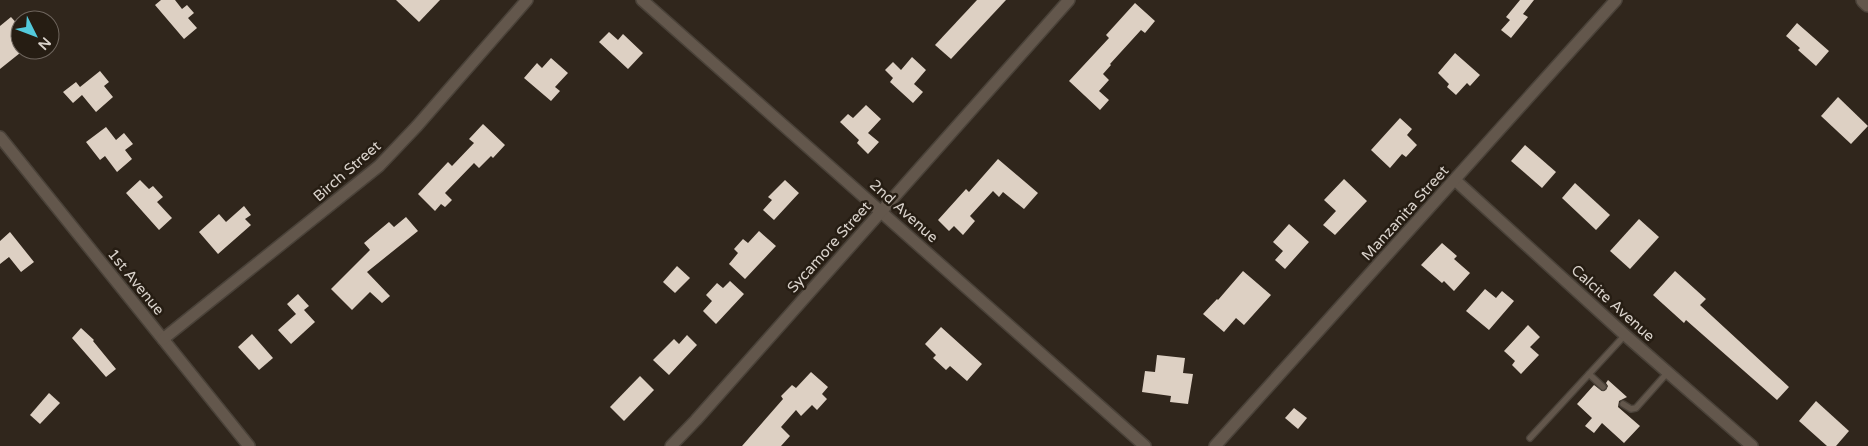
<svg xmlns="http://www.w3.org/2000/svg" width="1868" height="446" font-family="'Varela Round',sans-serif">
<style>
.building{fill:#ddd0c3}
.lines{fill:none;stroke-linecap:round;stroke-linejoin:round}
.lane-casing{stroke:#4a4239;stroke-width:8}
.street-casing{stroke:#4a4239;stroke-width:14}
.secondary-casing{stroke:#4a4239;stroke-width:18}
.lane{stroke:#63574c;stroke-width:5.5}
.street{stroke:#63574c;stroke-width:11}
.secondary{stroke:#63574c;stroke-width:15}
.labels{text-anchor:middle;stroke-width:5;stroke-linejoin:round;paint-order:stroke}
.street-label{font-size:15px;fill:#d9d2cb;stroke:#261d13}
</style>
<rect width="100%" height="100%" fill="#30261c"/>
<g class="building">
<polygon points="161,0 175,0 182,9 187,5 194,13 188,18 197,28 184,39 155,5"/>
<polygon points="396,0 440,0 419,22"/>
<polygon points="977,0 1006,0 951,59 935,45"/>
<polygon points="1520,0 1534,0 1523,14 1528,17 1511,38 1501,30 1510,20 1506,17"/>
<polygon points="1135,3 1155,21 1145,33 1141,30 1110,64 1111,65 1103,74 1109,80 1099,91 1109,100 1100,110 1069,81 1109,38 1106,35"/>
<polygon points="11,17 20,27 20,53 0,69 0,26"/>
<polygon points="1797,23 1829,51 1816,66 1798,50 1800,48 1786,36"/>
<polygon points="609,32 618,40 623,34 643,53 628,69 599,42"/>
<polygon points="1455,53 1480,75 1470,86 1467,83 1456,95 1447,87 1449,84 1438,73"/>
<polygon points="912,57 926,70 914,84 923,92 913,103 890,82 893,78 885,70 893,62 901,70"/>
<polygon points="551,58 568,73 555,87 560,91 551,101 524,78 537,63 542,68"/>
<polygon points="100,71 109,82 104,86 113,97 96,112 82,95 73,103 63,92 76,82 80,87"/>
<polygon points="1838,97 1868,126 1851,144 1821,116"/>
<polygon points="866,105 881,119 868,133 879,142 868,154 857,143 859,140 840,122 848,114 853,118"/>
<polygon points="1400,118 1412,129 1407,135 1417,145 1406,157 1402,154 1390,168 1371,150"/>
<polygon points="483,124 505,145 493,158 491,156 479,168 474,163 445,193 452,200 445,207 441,204 435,211 418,194 448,162 452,166 474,143 469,139"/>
<polygon points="106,127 116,140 124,133 133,144 125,150 132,159 117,172 105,156 100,160 86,142"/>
<polygon points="1525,145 1556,172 1542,188 1511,161"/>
<polygon points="998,159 1038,193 1024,209 1003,192 999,197 993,191 970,216 975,221 963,235 954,226 949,231 938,220 966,189 969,192"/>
<polygon points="1344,179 1367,201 1335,235 1323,225 1336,211 1324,200"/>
<polygon points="140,180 149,189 153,186 163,197 157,202 172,218 159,230 126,193"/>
<polygon points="785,180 799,193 774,220 763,210 772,200 768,197"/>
<polygon points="1575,183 1610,215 1596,230 1562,198"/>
<polygon points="244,206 251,215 245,219 251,225 218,254 199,232 219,214 226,222"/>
<polygon points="406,217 418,231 367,272 390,296 382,303 370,292 352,310 331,289 370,250 364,243 389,222 394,227"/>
<polygon points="1639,219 1659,237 1630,269 1610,251"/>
<polygon points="1289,224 1309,242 1285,269 1275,260 1283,251 1273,242"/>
<polygon points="759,231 776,246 745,279 729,264 738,253 734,249 743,239 748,243"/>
<polygon points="10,232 34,262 21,272 9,257 0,264 0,241"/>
<polygon points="1442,243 1457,256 1454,259 1470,273 1454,291 1444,281 1442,283 1421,265"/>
<polygon points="677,266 690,278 675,293 663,282"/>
<polygon points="1243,271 1271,295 1244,325 1236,318 1224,332 1203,314 1217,299 1218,300"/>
<polygon points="1675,271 1706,299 1700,305 1789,387 1777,400 1686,320 1684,323 1653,295"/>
<polygon points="730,281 744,294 716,324 703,311 712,301 706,295 717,283 723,288"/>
<polygon points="1485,289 1496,298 1502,291 1514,301 1489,330 1466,311"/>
<polygon points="298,294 309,306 304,310 315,322 291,344 278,330 296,314 287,304"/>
<polygon points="1528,325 1540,337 1530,347 1539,355 1521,374 1512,365 1515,361 1504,351"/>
<polygon points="941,327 982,364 967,381 950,366 946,370 933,358 936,355 925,344"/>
<polygon points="81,328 94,340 93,341 116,369 106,377 72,338"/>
<polygon points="252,334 273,358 259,370 238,347"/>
<polygon points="687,335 697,345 669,375 653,360 674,339 679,344"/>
<polygon points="1157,355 1185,358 1183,373 1193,374 1188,404 1170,402 1171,396 1142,392 1145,371 1155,372"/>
<polygon points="811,372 828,387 822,394 827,399 817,410 812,405 801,416 796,410 781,427 790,436 781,446 742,446 783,399 781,396 792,385 796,388"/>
<polygon points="640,376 654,390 624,421 610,407"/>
<polygon points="1608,380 1627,397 1619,401 1618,407 1640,426 1624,443 1602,423 1594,433 1585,426 1592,418 1577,404 1594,385 1602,391 1606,390 1608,386 1606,383"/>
<polygon points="49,393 60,403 40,424 30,415"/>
<polygon points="1816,401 1849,431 1836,446 1827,446 1799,421"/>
<polygon points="1294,408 1307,418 1298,429 1285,418"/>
</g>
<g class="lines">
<defs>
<g id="lane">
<polyline points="1589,374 1603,387"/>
<polyline points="1623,404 1631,409 1636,408 1668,372"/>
<polyline points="1530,438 1625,335"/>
</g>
<g id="street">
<polyline points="642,0 1145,446"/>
<polyline points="0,137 249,446"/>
<polyline points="1455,180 1625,335 1752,446"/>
<polyline points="163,339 379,166 417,126 527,0"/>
<polyline points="671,446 696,420 1069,0"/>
<polyline points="1215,446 1616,0"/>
</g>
<polyline id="secondary" points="1864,0 1868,4"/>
</defs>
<use href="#lane" class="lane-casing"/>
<use href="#street" class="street-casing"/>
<use href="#secondary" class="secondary-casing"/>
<use href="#lane" class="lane"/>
<use href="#street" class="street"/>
<use href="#secondary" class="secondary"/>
</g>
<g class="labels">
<g class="street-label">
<text transform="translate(347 171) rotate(-41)" y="5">Birch Street</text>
<text transform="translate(904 211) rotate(42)" y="5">2nd Avenue</text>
<text transform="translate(1405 213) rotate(-48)" y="5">Manzanita Street</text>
<text transform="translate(829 247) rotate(-48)" y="5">Sycamore Street</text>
<text transform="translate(136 282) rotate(51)" y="5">1st Avenue</text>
<text transform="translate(1613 303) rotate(42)" y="5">Calcite Avenue</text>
</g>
</g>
<g transform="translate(35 35) rotate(132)"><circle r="24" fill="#261d13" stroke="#6e655d"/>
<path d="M0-4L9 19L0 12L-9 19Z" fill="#53cadc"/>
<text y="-8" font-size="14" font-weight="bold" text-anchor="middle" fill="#d9d2cb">N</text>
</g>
</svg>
